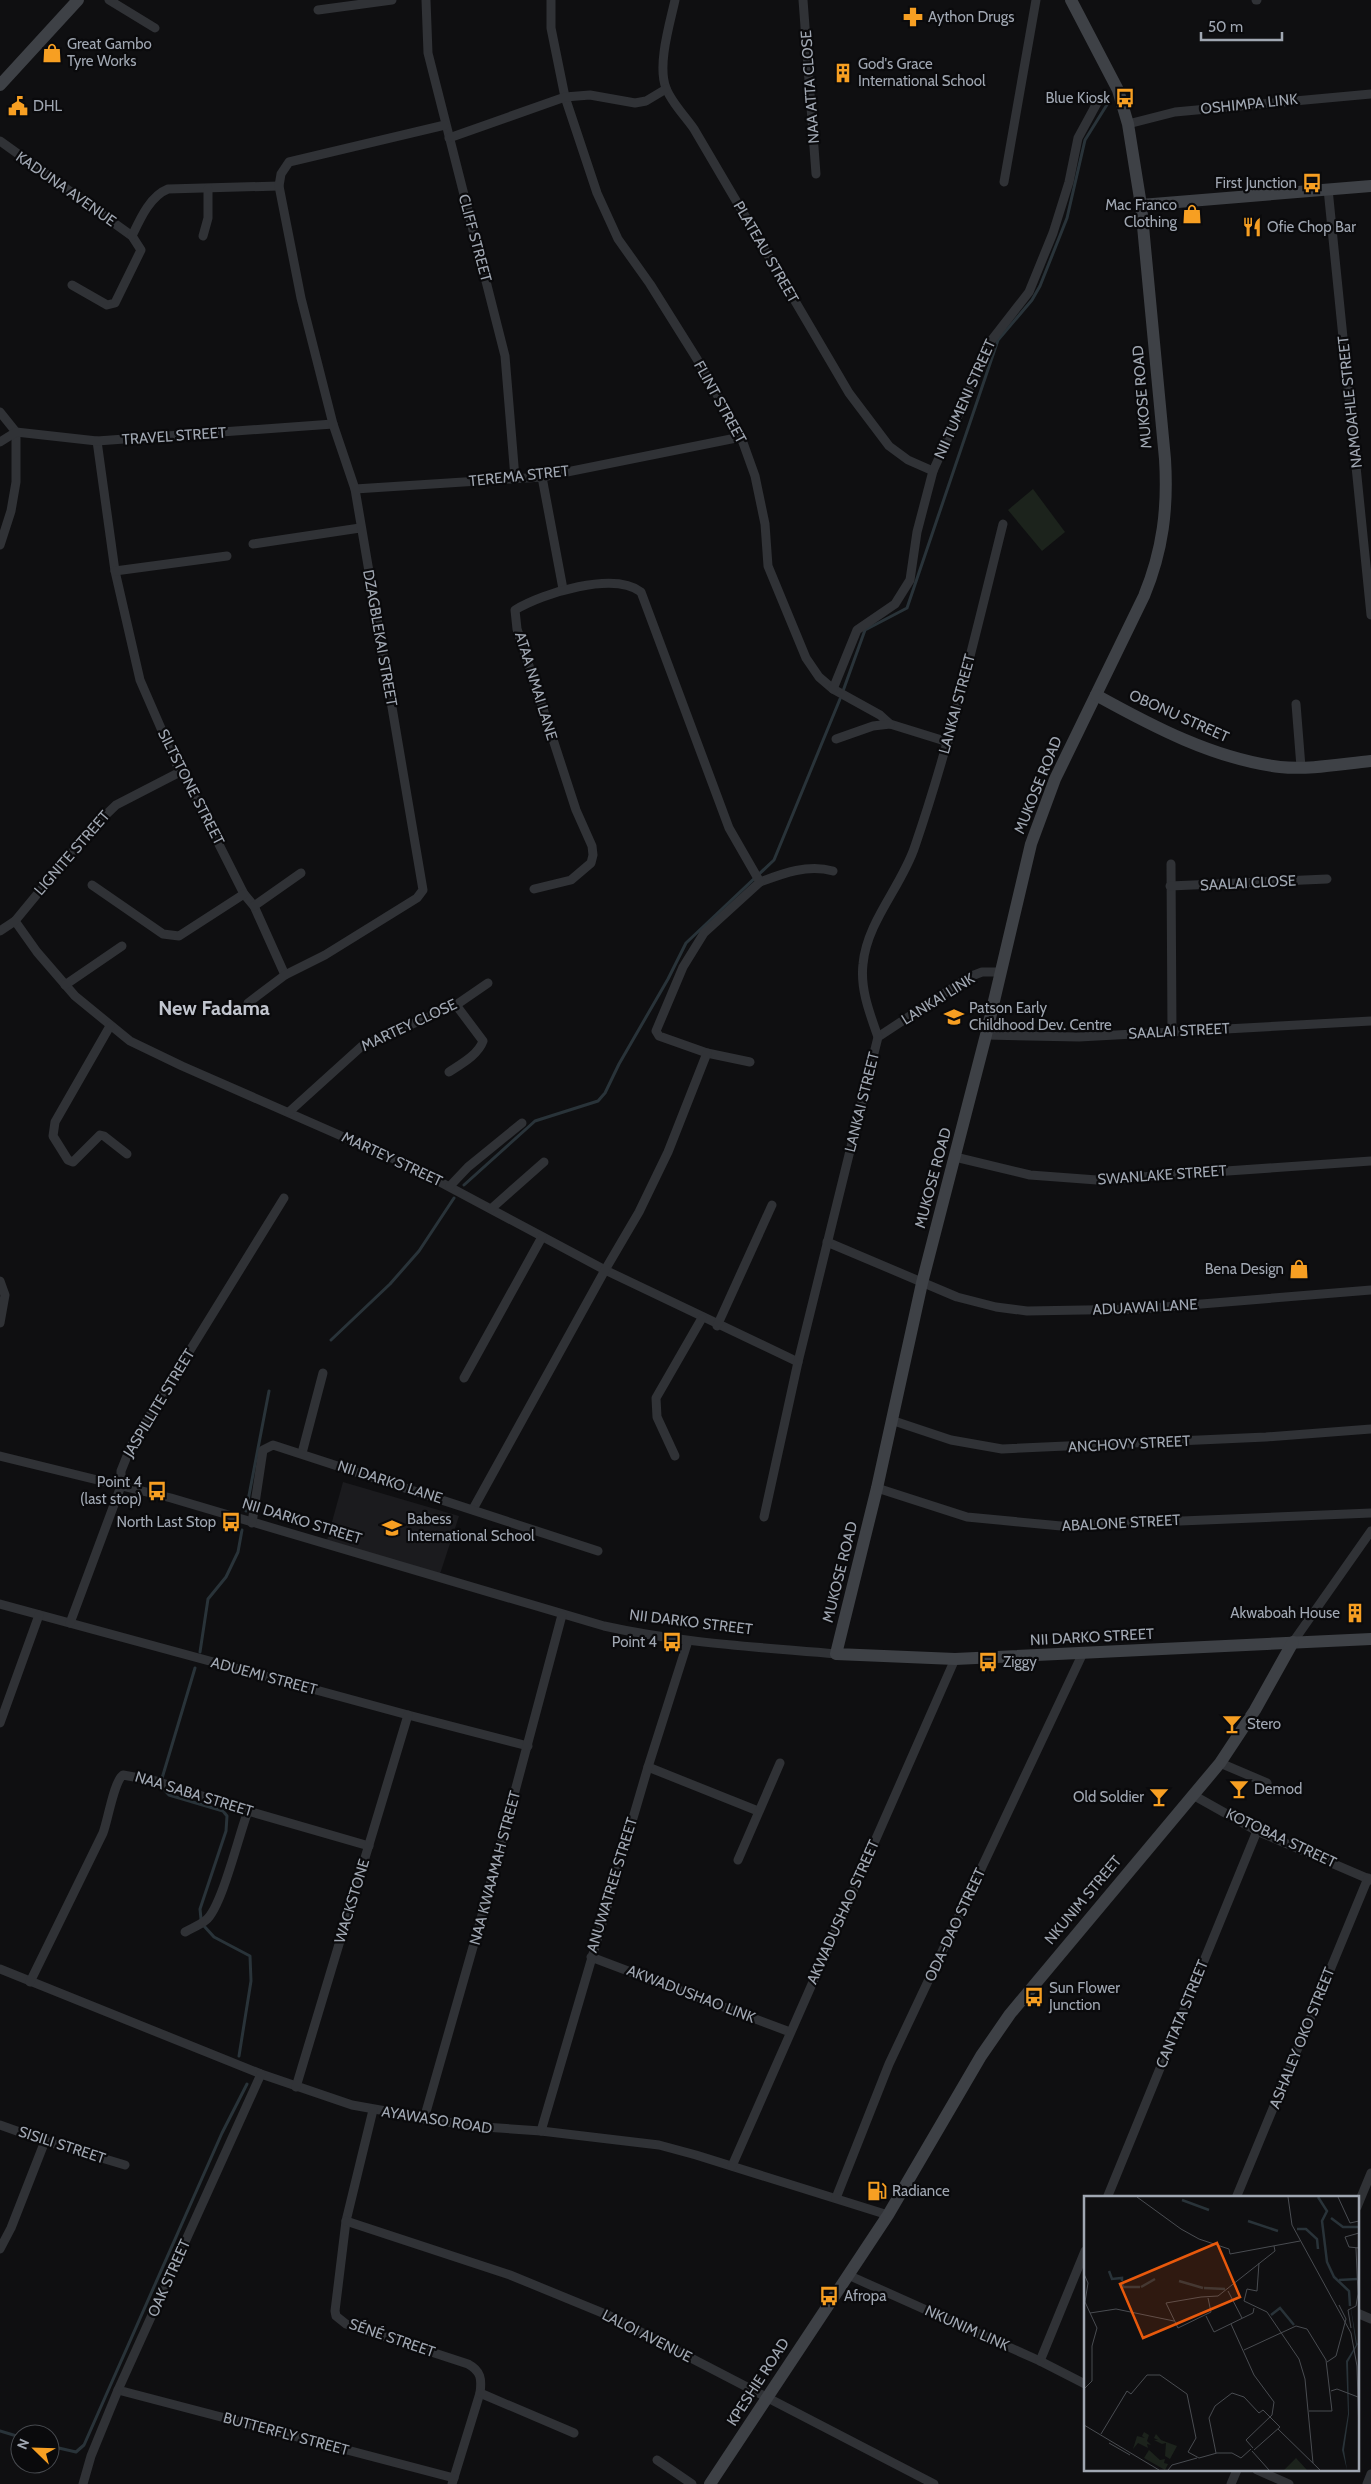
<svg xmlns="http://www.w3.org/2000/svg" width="1371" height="2484" font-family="Cabin,sans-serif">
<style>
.built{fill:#1b1b1e}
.green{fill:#1c231c}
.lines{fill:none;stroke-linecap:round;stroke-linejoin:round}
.stream{stroke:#293339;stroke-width:3}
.street{stroke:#303236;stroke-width:9}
.secondary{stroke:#3e4146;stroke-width:12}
.labels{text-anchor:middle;stroke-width:4.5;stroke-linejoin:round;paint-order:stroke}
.poi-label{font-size:15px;fill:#a0a7b2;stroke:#0a0a0c;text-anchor:start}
.street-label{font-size:15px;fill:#a0a7b2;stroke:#0a0a0c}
.district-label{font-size:20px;font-weight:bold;fill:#c1c5ce;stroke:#0a0a0c}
.inset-river{fill:none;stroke:#293339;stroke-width:2.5}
.inset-road{fill:none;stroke:#494c51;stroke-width:1}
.view{fill:#e8590c;fill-opacity:0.15;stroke:#e8590c;stroke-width:2.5}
.inset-edge{fill:none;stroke:#a0a7b2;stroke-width:2.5}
</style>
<rect width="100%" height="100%" fill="#0f0f11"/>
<polygon class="built" points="343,1482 459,1516 440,1574 327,1540"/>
<polygon class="green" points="1033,489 1065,532 1042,551 1008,510"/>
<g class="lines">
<g class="stream">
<polyline points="843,691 865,630 907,608 998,340 1032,300 1040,286 1067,218 1085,140 1108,103"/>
<polyline points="464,1185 535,1121 598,1101 605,1093 619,1064 668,979 686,943 774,860 840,699"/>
<polyline points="331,1340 390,1284 419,1251 454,1198"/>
<polyline points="246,1511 269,1391"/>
<polyline points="200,1652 208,1599 226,1577 238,1552 242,1530"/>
<polyline points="195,1668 160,1785 169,1795 223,1811 227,1816 226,1831 200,1909 201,1919 204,1926 214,1937 250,1956 251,1981 239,2056"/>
<polyline points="0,2431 20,2437"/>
<polyline points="50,2446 76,2452 84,2445 222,2133 247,2084"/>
</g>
<g class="street">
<polyline points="109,0 155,28"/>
<polyline points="426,0 428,53 505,356 515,478"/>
<polyline points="551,0 551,28 565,97 597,193 618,239 650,284 697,359 741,437 755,476 765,524 768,566 806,658 819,677 833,689 880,715 890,724 948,742"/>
<path d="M 675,0 C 670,23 657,65 666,88 C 671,102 685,116 694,129 L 849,393 L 889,446 L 908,460 L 933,471"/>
<polyline points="803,0 816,174"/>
<polyline points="1256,0 1257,0"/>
<polyline points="318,10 392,0"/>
<polyline points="1128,124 1175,112 1371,94"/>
<polyline points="449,138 565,97 590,95 635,103 646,101 666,89"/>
<polyline points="0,141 132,236 141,250 115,303 107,305 72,285"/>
<polyline points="1004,182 1036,0"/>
<polyline points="1328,189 1371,615"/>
<path d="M 132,236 C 140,219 150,196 168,189 L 279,186"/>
<polyline points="203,236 208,218 208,189"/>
<polyline points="0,412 16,432 16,482 11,511 0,545"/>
<polyline points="97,441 115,571 140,680 180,772 189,785 244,894 254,906 285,975"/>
<polyline points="0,442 16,432 97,441 333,424"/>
<polyline points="542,477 563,589"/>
<polyline points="355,489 542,477 741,437"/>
<polyline points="253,544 360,528"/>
<polyline points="115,571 227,556"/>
<polyline points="833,689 857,630 895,604 910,580 917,532 933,471 962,407 987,346 1029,292 1053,233 1069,182 1078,138 1097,103"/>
<polyline points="1296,704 1301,767"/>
<polyline points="836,739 873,726 890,724"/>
<polyline points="1171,864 1172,1032"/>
<path d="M 760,882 C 784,873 808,864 833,871"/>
<polyline points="92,885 163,934 179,936 244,894"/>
<polyline points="1170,886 1327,879"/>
<path d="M 534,889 L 571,880 L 591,863 L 593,855 L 592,846 L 576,810 L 517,629 L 515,610 C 543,593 614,571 641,592 L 729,828 L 760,882 L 704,933 L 683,967 L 656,1031 L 659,1036 L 707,1053 L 750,1062"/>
<polyline points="254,906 301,873"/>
<polyline points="15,921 37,952 75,996 130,1041 182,1066 412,1167 605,1270 798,1362"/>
<polyline points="0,931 15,921 90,830 116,805 180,772"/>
<polyline points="65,985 122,946"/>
<polyline points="248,1003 285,975 325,955 417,898 423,890 355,489 333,424 301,298 279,186 281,174 289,162 445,125"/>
<polyline points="110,1026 55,1122 53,1136 68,1160 73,1162 100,1135 104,1136 127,1154"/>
<polyline points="986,1035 1079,1037 1371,1021"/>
<polyline points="878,1037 969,977 982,972 1001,972"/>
<path d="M 449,1072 C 461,1064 478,1055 483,1041 L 456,1005"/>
<polyline points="289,1112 362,1046 456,1005 488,983"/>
<polyline points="955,1157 1030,1175 1097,1180 1371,1161"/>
<polyline points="450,1186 468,1167 522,1123"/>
<polyline points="492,1208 544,1162"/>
<polyline points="827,1242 957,1297 996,1307 1027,1311 1140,1309 1371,1290"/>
<polyline points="0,1281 5,1295 0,1323"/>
<polyline points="717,1326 772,1205"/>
<polyline points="464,1378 542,1237"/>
<polyline points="891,1420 951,1440 1002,1449 1266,1437 1371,1429"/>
<polyline points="302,1453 323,1373"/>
<path d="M 0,1456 L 171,1498 L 604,1626 C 680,1643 758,1647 836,1654"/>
<polyline points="675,1456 657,1417 656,1398 702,1318"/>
<polyline points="877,1488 967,1517 1061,1526 1371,1513"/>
<polyline points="473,1509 605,1270 639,1212 668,1152 707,1053"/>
<path d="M 764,1517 L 798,1362 L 878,1037 C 870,1014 860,989 863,964 C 867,921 902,886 915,846 C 951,741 976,632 1003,524"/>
<polyline points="252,1523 263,1450 273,1445 598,1551"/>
<polyline points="0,1604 408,1715 528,1746"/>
<polyline points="70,1623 121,1486 121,1471 131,1446 284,1198"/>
<polyline points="1293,1642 1371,1531"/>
<polyline points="0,1723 39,1615"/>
<polyline points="1220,1763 1267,1783"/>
<polyline points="648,1767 758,1811"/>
<polyline points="1193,1795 1257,1831 1371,1880"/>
<polyline points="738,1860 780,1763"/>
<path d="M 185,1932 C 192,1928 200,1925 206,1920 C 222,1907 239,1834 248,1811"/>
<polyline points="591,1957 790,2032"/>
<polyline points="0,1969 261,2074 352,2105 470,2126 541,2131 659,2145 696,2155 888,2215"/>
<path d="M 30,1982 L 103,1833 C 108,1820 114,1781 123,1775 L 156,1781 L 248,1811 L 369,1846"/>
<polyline points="296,2087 408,1715"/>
<path d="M 373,2110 L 346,2221 L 335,2311 L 336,2316 L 346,2324 L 468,2364 C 481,2371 482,2379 480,2393 L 452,2484"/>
<polyline points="424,2119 479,1926 562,1615"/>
<polyline points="0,2125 45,2141 125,2165"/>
<polyline points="541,2131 648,1767 688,1641"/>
<polyline points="732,2166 955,1659"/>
<polyline points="836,2198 889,2064 1082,1655"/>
<polyline points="1107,2198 1257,1831"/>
<polyline points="1236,2198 1368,1878"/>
<polyline points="1357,2207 1371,2173"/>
<polyline points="346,2221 510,2275 610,2316 934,2484"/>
<polyline points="0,2249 11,2228 45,2141"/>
<polyline points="848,2275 1040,2361 1085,2384"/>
<polyline points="1357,2313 1371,2319"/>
<polyline points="1040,2361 1085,2251"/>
<polyline points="118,2390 454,2478"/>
<polyline points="480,2393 574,2433"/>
<polyline points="657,2460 692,2484"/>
<polyline points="1257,2470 1289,2484"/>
<polyline points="83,2484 91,2456 118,2390 261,2074"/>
<polyline points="1231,2484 1237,2470"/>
<polyline points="1367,2484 1371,2474"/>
</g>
<g class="secondary">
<path d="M 1071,0 L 1118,90 L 1128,124 L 1141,205 L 1165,459 C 1168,508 1163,550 1144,596 L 1055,779 L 1031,844 L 986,1035 L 922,1283 L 877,1488 L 836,1654 L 955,1659 L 1371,1639"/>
<polyline points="0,85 78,0"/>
<polyline points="1141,205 1371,186"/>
<path d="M 1096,695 C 1152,726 1214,759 1280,767 C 1309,770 1341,764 1371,761"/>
<polyline points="710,2484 888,2215 981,2056 1010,2014 1220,1763 1255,1710 1293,1642"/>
</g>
</g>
<defs>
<symbol id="pharmacy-bare" viewBox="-9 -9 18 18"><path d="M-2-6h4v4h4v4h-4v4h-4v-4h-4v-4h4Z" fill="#f79f22" stroke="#0a0a0c" stroke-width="2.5" paint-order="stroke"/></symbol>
<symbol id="shop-bare" viewBox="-9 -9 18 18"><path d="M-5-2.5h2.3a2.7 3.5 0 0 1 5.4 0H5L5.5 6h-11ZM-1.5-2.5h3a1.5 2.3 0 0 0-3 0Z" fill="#f79f22" stroke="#0a0a0c" stroke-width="2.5" paint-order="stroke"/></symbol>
<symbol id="building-bare" viewBox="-9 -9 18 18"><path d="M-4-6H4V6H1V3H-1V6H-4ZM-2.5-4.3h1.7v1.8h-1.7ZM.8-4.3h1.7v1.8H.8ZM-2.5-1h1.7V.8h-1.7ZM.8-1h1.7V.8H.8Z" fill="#f79f22" stroke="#0a0a0c" stroke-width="2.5" paint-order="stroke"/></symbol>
<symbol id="bus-bare" viewBox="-9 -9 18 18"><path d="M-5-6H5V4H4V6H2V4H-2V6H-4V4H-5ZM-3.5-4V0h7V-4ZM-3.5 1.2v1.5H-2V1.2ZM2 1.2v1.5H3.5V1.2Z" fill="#f79f22" stroke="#0a0a0c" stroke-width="2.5" paint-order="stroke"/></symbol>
<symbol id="civic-bare" viewBox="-9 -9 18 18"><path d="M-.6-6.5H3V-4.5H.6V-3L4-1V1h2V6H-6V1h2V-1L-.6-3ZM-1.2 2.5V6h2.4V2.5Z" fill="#f79f22" stroke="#0a0a0c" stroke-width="2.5" paint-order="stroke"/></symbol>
<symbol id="restaurant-bare" viewBox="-9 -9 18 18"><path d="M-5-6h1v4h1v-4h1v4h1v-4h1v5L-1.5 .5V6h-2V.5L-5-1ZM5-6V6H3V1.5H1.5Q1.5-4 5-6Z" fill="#f79f22" stroke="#0a0a0c" stroke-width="2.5" paint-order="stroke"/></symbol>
<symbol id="school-bare" viewBox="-9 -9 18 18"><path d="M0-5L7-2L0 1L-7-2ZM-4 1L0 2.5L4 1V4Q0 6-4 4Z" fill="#f79f22" stroke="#0a0a0c" stroke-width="2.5" paint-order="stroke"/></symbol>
<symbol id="bar-bare" viewBox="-9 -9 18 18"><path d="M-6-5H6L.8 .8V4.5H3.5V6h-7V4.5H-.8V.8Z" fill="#f79f22" stroke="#0a0a0c" stroke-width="2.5" paint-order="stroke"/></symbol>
<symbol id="fuel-bare" viewBox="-9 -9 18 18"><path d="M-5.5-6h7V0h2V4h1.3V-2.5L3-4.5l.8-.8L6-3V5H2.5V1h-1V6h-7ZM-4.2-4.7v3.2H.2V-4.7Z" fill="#f79f22" stroke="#0a0a0c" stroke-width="2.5" paint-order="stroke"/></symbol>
</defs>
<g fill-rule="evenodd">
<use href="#pharmacy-bare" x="899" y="3" width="28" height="28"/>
<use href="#shop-bare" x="38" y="39" width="28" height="28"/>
<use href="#building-bare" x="829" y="59" width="28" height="28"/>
<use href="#bus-bare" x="1111" y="84" width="28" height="28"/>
<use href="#civic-bare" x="4" y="92" width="28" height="28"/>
<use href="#bus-bare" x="1298" y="169" width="28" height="28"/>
<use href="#shop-bare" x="1178" y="200" width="28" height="28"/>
<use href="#restaurant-bare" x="1238" y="213" width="28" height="28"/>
<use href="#school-bare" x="940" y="1003" width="28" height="28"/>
<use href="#shop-bare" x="1285" y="1255" width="28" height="28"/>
<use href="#bus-bare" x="143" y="1477" width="28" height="28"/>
<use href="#bus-bare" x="217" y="1508" width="28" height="28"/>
<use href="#school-bare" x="378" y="1514" width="28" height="28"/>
<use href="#building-bare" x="1341" y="1599" width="28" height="28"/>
<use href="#bus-bare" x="658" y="1628" width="28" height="28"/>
<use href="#bus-bare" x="974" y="1648" width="28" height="28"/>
<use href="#bar-bare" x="1218" y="1710" width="28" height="28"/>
<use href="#bar-bare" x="1225" y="1775" width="28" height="28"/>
<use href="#bar-bare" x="1145" y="1783" width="28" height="28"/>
<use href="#bus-bare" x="1020" y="1983" width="28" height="28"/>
<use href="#fuel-bare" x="863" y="2177" width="28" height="28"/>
<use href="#bus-bare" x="815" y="2282" width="28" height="28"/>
</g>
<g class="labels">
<g class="poi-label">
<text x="928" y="22">Aython Drugs</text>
<text x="67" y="49">Great Gambo<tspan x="67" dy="17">Tyre Works</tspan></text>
<text x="858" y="69">God's Grace<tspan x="858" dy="17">International School</tspan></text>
<text x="1110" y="103" text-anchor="end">Blue Kiosk</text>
<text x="33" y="111">DHL</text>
<text x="1297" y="188" text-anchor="end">First Junction</text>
<text x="1177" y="210" text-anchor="end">Mac Franco<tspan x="1177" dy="17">Clothing</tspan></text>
<text x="1267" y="232">Ofie Chop Bar</text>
<text x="969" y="1013">Patson Early<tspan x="969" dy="17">Childhood Dev. Centre</tspan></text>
<text x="1284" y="1274" text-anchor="end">Bena Design</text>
<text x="142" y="1487" text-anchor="end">Point 4<tspan x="142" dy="17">(last stop)</tspan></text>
<text x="407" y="1524">Babess<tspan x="407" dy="17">International School</tspan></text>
<text x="216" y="1527" text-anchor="end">North Last Stop</text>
<text x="1340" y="1618" text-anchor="end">Akwaboah House</text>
<text x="657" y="1647" text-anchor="end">Point 4</text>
<text x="1003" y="1667">Ziggy</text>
<text x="1247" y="1729">Stero</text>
<text x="1254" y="1794">Demod</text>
<text x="1144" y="1802" text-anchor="end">Old Soldier</text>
<text x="1049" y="1993">Sun Flower<tspan x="1049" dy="17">Junction</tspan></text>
<text x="892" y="2196">Radiance</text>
<text x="844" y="2301">Afropa</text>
</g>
<g class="street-label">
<text transform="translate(810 87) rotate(-94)" y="5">NAA ATTA CLOSE</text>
<text transform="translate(1249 104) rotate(-6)" y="5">OSHIMPA LINK</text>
<text transform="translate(66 189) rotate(35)" y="5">KADUNA AVENUE</text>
<text transform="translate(475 238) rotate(75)" y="5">CLIFF STREET</text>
<text transform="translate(766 252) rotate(60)" y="5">PLATEAU STREET</text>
<text transform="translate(1142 397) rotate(-95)" y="5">MUKOSE ROAD</text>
<text transform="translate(965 399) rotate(-66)" y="5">NII TUMENI STREET</text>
<text transform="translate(720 402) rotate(61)" y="5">FLINT STREET</text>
<text transform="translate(1350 402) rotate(-96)" y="5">NAMOAHLE STREET</text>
<text transform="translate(174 436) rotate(-4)" y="5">TRAVEL STREET</text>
<text transform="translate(519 476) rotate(-6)" y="5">TEREMA STRET</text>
<text transform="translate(380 638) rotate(80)" y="5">DZAGBLEKAI STREET</text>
<text transform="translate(536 686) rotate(73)" y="5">ATAA NMAI LANE</text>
<text transform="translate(957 704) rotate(-75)" y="5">LANKAI STREET</text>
<text transform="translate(1179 716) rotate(24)" y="5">OBONU STREET</text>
<text transform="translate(1038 785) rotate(-68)" y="5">MUKOSE ROAD</text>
<text transform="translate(191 787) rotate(63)" y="5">SILTSTONE STREET</text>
<text transform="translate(72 853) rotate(-49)" y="5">LIGNITE STREET</text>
<text transform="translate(1248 883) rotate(-3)" y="5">SAALAI CLOSE</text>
<text transform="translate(938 999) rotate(-32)" y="5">LANKAI LINK</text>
<text transform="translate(409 1025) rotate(-25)" y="5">MARTEY CLOSE</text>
<text transform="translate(1179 1031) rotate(-3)" y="5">SAALAI STREET</text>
<text transform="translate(862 1102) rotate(-76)" y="5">LANKAI STREET</text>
<text transform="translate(392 1159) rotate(25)" y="5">MARTEY STREET</text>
<text transform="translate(1162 1175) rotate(-4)" y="5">SWANLAKE STREET</text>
<text transform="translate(933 1178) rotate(-75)" y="5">MUKOSE ROAD</text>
<text transform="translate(1145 1307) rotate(-3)" y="5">ADUAWAI LANE</text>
<text transform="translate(159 1403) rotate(-59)" y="5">JASPILLITE STREET</text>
<text transform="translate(1129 1444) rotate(-3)" y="5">ANCHOVY STREET</text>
<text transform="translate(390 1482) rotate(18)" y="5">NII DARKO LANE</text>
<text transform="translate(302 1521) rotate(17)" y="5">NII DARKO STREET</text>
<text transform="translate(1121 1523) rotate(-3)" y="5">ABALONE STREET</text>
<text transform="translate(840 1572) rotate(-76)" y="5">MUKOSE ROAD</text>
<text transform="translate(691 1622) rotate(7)" y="5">NII DARKO STREET</text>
<text transform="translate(1092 1637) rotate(-3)" y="5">NII DARKO STREET</text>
<text transform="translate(264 1676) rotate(15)" y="5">ADUEMI STREET</text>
<text transform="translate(194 1794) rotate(17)" y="5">NAA SABA STREET</text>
<text transform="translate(1281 1838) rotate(25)" y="5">KOTOBAA STREET</text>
<text transform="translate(495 1868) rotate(-75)" y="5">NAA KWAAMAH STREET</text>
<text transform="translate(612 1885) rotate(-73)" y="5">ANUWATREE STREET</text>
<text transform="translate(1083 1900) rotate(-50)" y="5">NKUNIM STREET</text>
<text transform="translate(352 1901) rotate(-73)" y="5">WACKSTONE</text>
<text transform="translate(843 1912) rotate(-66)" y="5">AKWADUSHAO STREET</text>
<text transform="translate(955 1925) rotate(-65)" y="5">ODA-DAO STREET</text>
<text transform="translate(691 1994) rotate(21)" y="5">AKWADUSHAO LINK</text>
<text transform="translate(1182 2014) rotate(-68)" y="5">CANTATA STREET</text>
<text transform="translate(1302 2038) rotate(-68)" y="5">ASHALEY OKO STREET</text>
<text transform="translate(437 2120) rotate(9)" y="5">AYAWASO ROAD</text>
<text transform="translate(62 2145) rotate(18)" y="5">SISILI STREET</text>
<text transform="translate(169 2278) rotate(-66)" y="5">OAK STREET</text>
<text transform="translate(967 2328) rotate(24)" y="5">NKUNIM LINK</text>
<text transform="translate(647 2336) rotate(27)" y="5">LALOI AVENUE</text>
<text transform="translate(392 2338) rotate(19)" y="5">SÉNÉ STREET</text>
<text transform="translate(758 2382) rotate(-57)" y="5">KPESHIE ROAD</text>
<text transform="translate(286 2434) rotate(15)" y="5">BUTTERFLY STREET</text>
</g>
<g class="district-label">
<text x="214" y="1015">New Fadama</text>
</g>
</g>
<g transform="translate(1084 2196)">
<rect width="275" height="275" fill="#0f0f11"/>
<path d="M 60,236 L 65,239 L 63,245 L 67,249 L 63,248 L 64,252 L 54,247 L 49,253 L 53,240 L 61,242 L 58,240 ZM 72,238 L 77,244 L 93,250 L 86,263 L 81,260 L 82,247 L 78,248 L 70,244 L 74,244 L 70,242 ZM 65,254 L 76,264 L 81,263 L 80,267 L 84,268 L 81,274 L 60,262 ZM 212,262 L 223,274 L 200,274 Z" fill="#1c231c"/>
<path d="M 266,107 L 273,148 L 275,146 L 264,166 L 265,218 L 260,254 L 263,274 L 258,254 L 264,218 L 262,165 L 272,149 Z" fill="#293339"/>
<path class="inset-river" d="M 234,1 L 243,15 L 238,25 L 243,66 L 250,81 L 265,95 L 266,110M 98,4 L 125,14M 247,22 L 259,31 L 275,31M 164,25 L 194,35M 213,33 L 222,33 L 233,43 L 234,53M 25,75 L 28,83 L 38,82 L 38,85M 255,84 L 273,83M 95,85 L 119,92M 38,87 L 39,91 L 56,91M 57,91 L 71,83M 120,92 L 141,93M 187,119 L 196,112 L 210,129"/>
<path class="inset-road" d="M 53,1 L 97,33 L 115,43 L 145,53 L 146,58 L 216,45M 204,1 L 208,29 L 267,137 L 273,170 L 275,239M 254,1 L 266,27 L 275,25M 275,37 L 261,41 L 265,51 L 275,52M 175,67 L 173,95 L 163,93 L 160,105 L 183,116 L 215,163 L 221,183 L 229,267M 0,78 L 4,87 L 1,106 L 13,132 L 8,150 L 8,185 L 0,193M 144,95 L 158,122M 124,102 L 127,116 L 94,132 L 82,107 L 117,101 L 134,100 L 191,55 L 190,50M 6,117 L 32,113 L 90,125M 122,120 L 130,136 L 169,117 L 170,112M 147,128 L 170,179 L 190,206 L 188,219 L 162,244 L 169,252M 267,132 L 264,114 L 272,110 L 274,98 L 272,52M 160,154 L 212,130 L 223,133 L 242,164 L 248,215 L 225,215M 243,166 L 252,160 L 262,123 L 255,109M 247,195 L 253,193 L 274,201M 0,229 L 75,274M 194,233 L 236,274M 17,238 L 43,195 L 47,198 L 63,179 L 76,179 L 103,198 L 112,242 L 104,256 L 115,262M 25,247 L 46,259M 168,255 L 185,274M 132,257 L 125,222 L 131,210 L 148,197 L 160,201 L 175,217 L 179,214 L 196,231 L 170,254M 115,262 L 133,257 L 148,257 L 157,262 L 167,253M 84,274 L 88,269 L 113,262"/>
<path class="view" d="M 133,47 L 156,101 L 59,142 L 36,88 Z"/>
<rect width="275" height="275" class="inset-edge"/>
</g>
<g transform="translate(35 2449) rotate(293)"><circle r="24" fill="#0a0a0c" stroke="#46494e"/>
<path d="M0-4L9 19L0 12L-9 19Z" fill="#f79f22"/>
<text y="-8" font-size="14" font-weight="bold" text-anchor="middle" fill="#a0a7b2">N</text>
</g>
<path d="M1201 32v8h81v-8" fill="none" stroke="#a0a7b2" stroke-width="2.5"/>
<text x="1208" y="32" font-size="15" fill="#a0a7b2" stroke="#0a0a0c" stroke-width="4" paint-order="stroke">50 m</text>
</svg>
